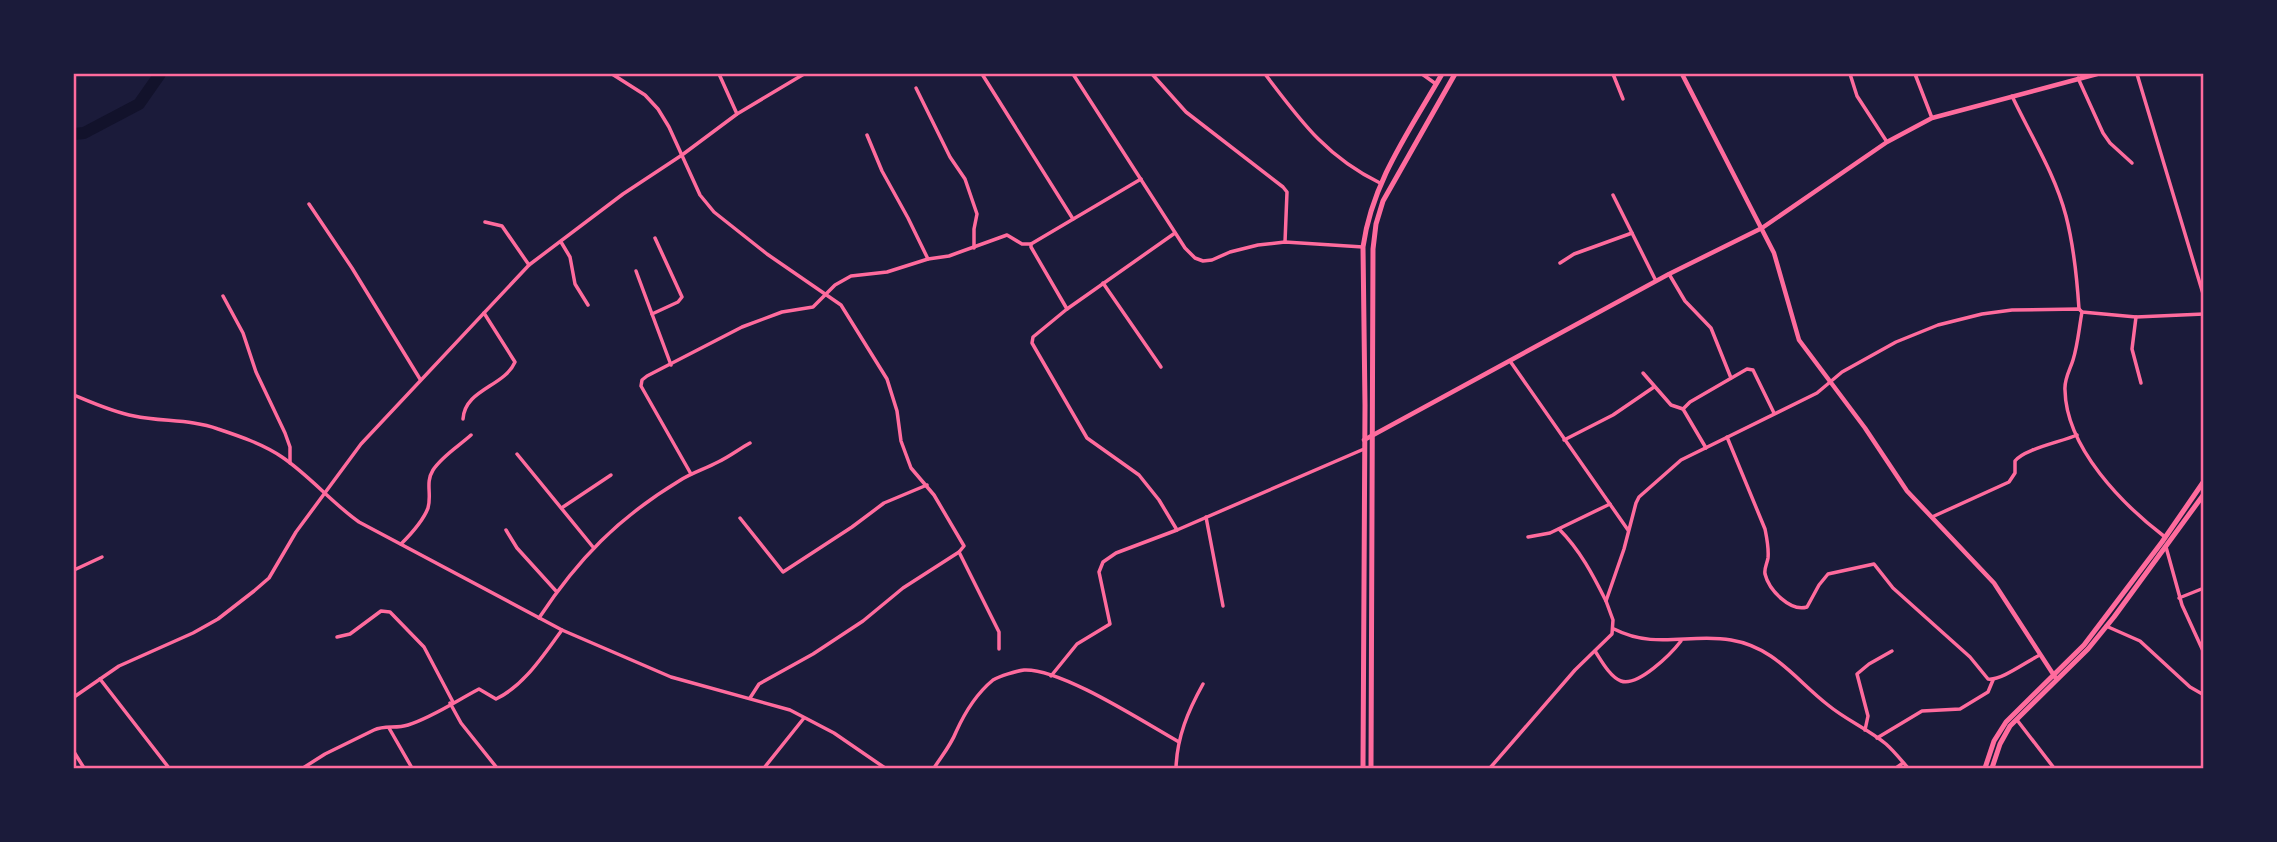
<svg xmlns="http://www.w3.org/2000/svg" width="2277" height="842" font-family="'Golos Text',sans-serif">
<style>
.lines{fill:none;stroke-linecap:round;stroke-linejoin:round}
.river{stroke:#12122b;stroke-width:12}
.minor{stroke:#ff6b9d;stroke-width:3.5}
.tertiary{stroke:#ff6b9d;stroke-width:4.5}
.primary{stroke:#ff6b9d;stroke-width:5}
.neatline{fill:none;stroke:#ff6b9d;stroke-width:2.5}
</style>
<rect width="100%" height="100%" fill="#1b1b3a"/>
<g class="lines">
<polyline class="river" points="74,134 84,133 139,104 160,74"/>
<g class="minor">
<polyline points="612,74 645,95 658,109 669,127 700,195 714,212 767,254 841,305 887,379 897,411 901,441 911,468 934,495 964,546 959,552 903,588 863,621 813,654 759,684 750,698"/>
<polyline points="719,74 737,114"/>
<polyline points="982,74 1073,219"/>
<polyline points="1073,74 1185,248 1195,258 1203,261 1212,260 1230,252 1258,245 1285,242 1363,247"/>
<polyline points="1152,74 1186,112 1283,187 1287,192 1285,242"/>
<path d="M 1265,74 C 1300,120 1326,157 1380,183"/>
<polyline points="1422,74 1436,84"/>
<polyline points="1613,74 1623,99"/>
<polyline points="1850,74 1857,96 1887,142"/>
<polyline points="1915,74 1932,118"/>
<polyline points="2137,74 2204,297"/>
<polyline points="2078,78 2103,133 2110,143 2132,163"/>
<polyline points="916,88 950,157 965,179 977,214 974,229 974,248"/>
<path d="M 2012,96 C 2031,136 2055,174 2066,216 C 2074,247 2077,278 2079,309"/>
<polyline points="867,135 882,171 908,218 928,259"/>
<polyline points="1613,195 1656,281"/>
<polyline points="309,204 352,268 420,379"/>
<polyline points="485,222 502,226 529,265"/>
<polyline points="1175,233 1067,309 1033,337 1032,343 1087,438 1139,475 1159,500 1177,530"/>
<polyline points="561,242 570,257 575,284 588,305"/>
<polyline points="1560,263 1574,254 1632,233"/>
<polyline points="636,271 671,365"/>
<polyline points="1669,274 1685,301 1711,328 1731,378"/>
<polyline points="1103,283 1161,367"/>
<polyline points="223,296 243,333 256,372 285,433 290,447 290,463"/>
<polyline points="1067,309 1031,247 1031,244 1141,179"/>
<path d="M 2082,312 C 2079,328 2078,344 2073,360 C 2070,370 2064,379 2065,390 C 2066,448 2123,505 2165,537"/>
<polyline points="652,314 678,302 682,297 655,238"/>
<polyline points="2136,317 2132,349 2141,383"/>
<polyline points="1510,361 1628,530"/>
<polyline points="1643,373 1671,405 1683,409"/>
<path d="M 74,395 C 93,403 113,412 134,416 C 162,422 191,419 218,429 C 239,436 263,444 282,457 C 310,476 332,503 359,522 L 562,630 L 671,677 L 790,710 L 834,733 L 885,768"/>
<path d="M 463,419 C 465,389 504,387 515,362 L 484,313"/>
<path d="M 1727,437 L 1765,529 C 1767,539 1769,548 1768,558 C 1767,564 1764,568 1765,574 C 1769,590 1790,612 1807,607 L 1819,585 L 1828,574 L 1874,564 L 1893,588 L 1970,657 L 1988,679 C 2001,681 2027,661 2040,655"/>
<polyline points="1564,440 1613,415 1654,387"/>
<polyline points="1706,448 1683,409 1690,402 1747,369 1753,370 1774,413"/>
<polyline points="517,454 593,547"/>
<polyline points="691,474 641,386 642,380 647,376 742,327 782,312 813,307 835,285 851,276 887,272 928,259 949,256 1007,235 1022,244 1031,244"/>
<polyline points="563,507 611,475"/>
<polyline points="1206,517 1223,606"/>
<path d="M 1932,517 L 2009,482 L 2015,473 L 2015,461 C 2024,449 2061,442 2077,435"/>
<polyline points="740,518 783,572 852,527 884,503 927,485"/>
<path d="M 1559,529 C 1580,550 1593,575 1606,601"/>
<polyline points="506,530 517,548 556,591"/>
<polyline points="1528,537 1550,533 1610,504"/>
<path d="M 401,544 C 411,534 423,521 428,508 C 432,494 425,483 433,470 C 442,456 459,446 471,435"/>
<polyline points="2166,547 2182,605 2204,653"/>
<polyline points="959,552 999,632 999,649"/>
<polyline points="74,570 102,557"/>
<polyline points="2179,598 2204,588"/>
<path d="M 539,618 C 578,559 618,518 679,481 C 691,473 705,469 718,462 C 729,457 739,449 750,443"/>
<polyline points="2106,626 2140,641 2190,687 2204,695"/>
<path d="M 1614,629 C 1655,650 1690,633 1731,640 C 1774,647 1795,679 1828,705 C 1846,720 1868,729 1886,744 C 1894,751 1901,760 1908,768"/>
<polyline points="337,637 350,634 381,611 390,612 424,647 453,702"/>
<path d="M 1595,651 C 1601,660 1610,677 1621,681 C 1638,687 1671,654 1681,641"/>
<polyline points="1051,676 1077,644 1110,624 1099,572 1103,562 1116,553 1177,530 1364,449"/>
<polyline points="100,679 169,768"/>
<polyline points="74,697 119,666 193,633 218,619 254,591 269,578 296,532 361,444 529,265 623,194 682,155 737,114 804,74"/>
<polyline points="450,703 461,723 497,768"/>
<polyline points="2017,720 2054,768"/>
<polyline points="389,728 412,768"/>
<polyline points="1865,730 1868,716 1857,674 1869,664 1892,651"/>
<polyline points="1877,738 1922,711 1960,709 1988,692 1993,680"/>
<polyline points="74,752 84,768"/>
<path d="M 303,768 L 325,754 L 374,730 C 385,725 396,729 408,725 C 433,717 456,701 479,689 L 496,699 C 524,686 544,654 562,630"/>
<polyline points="764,768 804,718"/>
<path d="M 934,768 C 941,757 951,745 956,732 C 965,712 976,694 993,680 C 1000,676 1016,671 1024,670 C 1061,668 1145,723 1179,742"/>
<path d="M 1176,768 C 1177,737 1188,711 1203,684"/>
<polyline points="1490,768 1575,670 1612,634 1613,620 1606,601 1624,549 1636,503 1639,497 1681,460 1817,393 1842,372 1896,342 1938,325 1982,314 2012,310 2079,309 2082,312 2136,317 2204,314"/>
<polyline points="1572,768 1577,768"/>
<polyline points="1896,768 1903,763"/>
</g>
<g class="tertiary">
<polyline points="1682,74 1774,253 1799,340 1865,428 1907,491 1994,583 2055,677"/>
<polyline points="1364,440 1669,274 1762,228 1887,142 1932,118 2097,74"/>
</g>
<g class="primary">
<path d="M 1363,768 L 1365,405 L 1363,247 C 1372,182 1410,130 1442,74"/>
<polyline points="1371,768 1373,249 1376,224 1383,201 1455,74"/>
<polyline points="1985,768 1994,741 2006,722 2084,645 2162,542 2204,481"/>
<polyline points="1992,768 2000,744 2010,726 2088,649 2114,617 2204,494"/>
</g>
</g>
<rect width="2277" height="842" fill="none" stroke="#1b1b3a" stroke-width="150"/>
<rect x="75" y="75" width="2127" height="692" class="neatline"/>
</svg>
